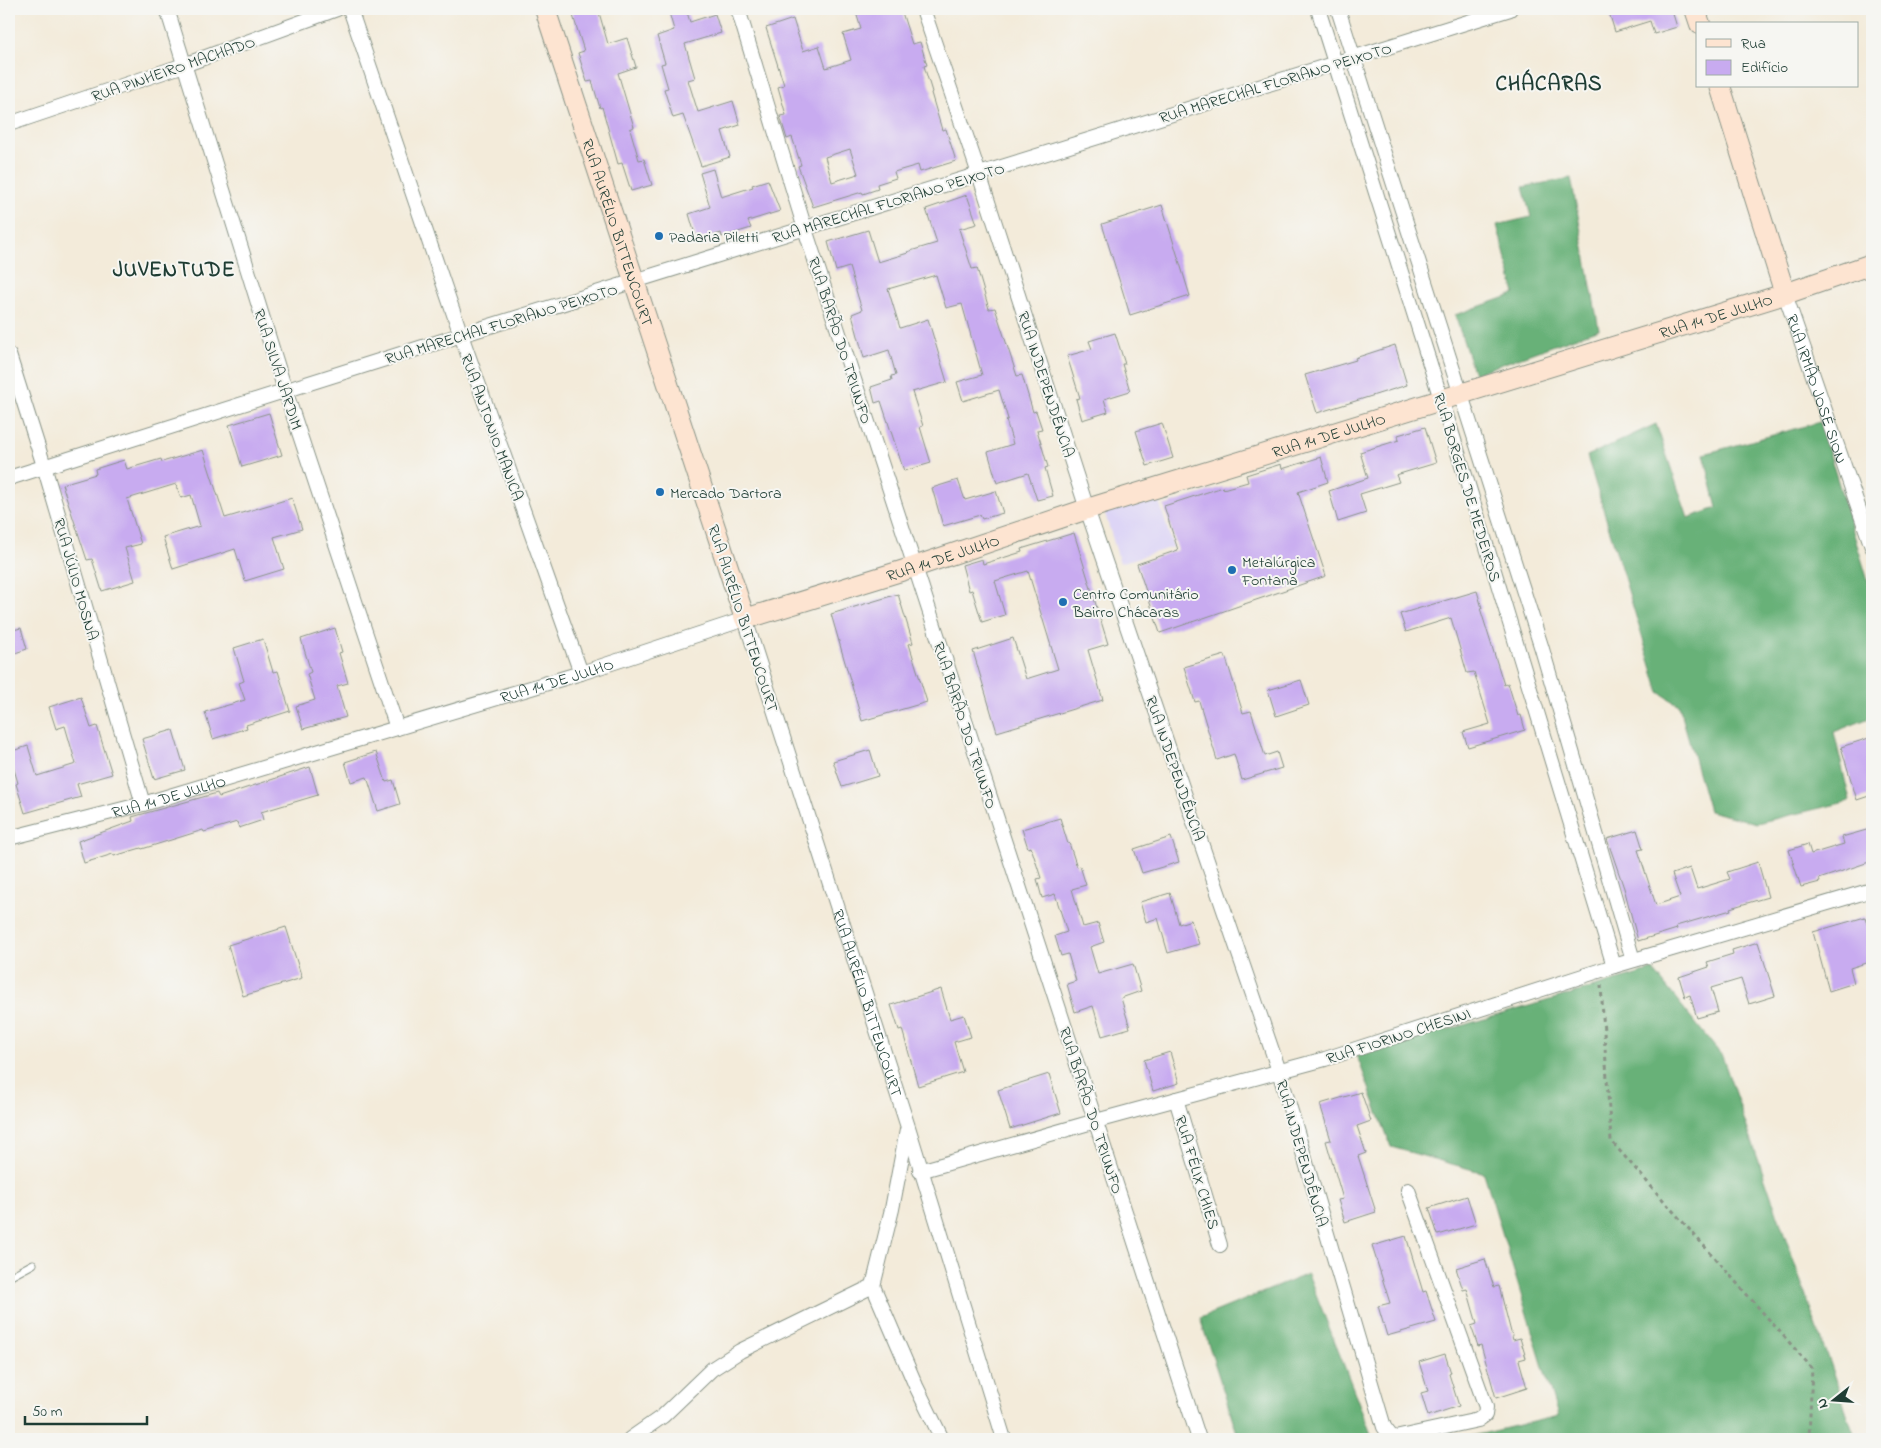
<svg xmlns="http://www.w3.org/2000/svg" width="1881" height="1448" font-family="'Indie Flower',sans-serif">
<style>
.built{fill:#ddd5f6}
.forest{fill:#68b178;stroke:#447756}
.building{fill:#c8abf0;fill-rule:evenodd}
.lines{fill:none;stroke-linecap:round;stroke-linejoin:round}
.lane-casing{stroke:#899487;stroke-width:9}
.street-casing{stroke:#899487;stroke-width:16}
.secondary-casing{stroke:#899487;stroke-width:22}
.path{stroke:#899487;stroke-width:3;stroke-dasharray:4 4;stroke-linecap:butt}
.lane{stroke:#fff;stroke-width:7}
.street{stroke:#fff;stroke-width:14}
.secondary{stroke:#fde4d1;stroke-width:20}
.poi-dot{fill:#1f6fb2;stroke:#f6f6f2;stroke-width:2}
.labels{text-anchor:middle;stroke-width:4;stroke-linejoin:round;paint-order:stroke}
.street-label{font-size:16px;fill:#1f3d34;stroke:#f6f6f2}
.poi-label{font-size:16px;fill:#1f3d34;stroke:#f6f6f2;text-anchor:start}
.district-label{font-size:21px;font-weight:bold;letter-spacing:1px;fill:#1f3d34;stroke:#f6f6f2}
</style>
<rect width="100%" height="100%" fill="#f6f6f2"/>
<filter id="ink" filterUnits="userSpaceOnUse"><feTurbulence type="fractalNoise" baseFrequency=".02" numOctaves="2"/><feDisplacementMap in="SourceGraphic" scale="10" xChannelSelector="R" yChannelSelector="G"/><feConvolveMatrix kernelMatrix="1 2 1 2 8 2 1 2 1" color-interpolation-filters="sRGB"/></filter>
<filter id="wash" filterUnits="userSpaceOnUse"><feTurbulence type="fractalNoise" baseFrequency=".0096" numOctaves="4" result="noise"/><feDisplacementMap in="SourceGraphic" scale="20" xChannelSelector="R" yChannelSelector="G"/><feGaussianBlur stdDeviation="1.12" result="paint"/><feColorMatrix in="noise" values="0 0 0 0 0 0 0 0 0 0 0 0 0 0 0 0 0 1.4 0 .05"/><feComposite in="paint" operator="in"/></filter>
<g filter="url(#wash)">
<rect width="100%" height="100%" fill="#f3ebda"/>
<polygon class="built" points="1156,491 1173,547 1120,563 1103,507"/>
<g class="forest">
<polygon points="1571,178 1599,329 1474,374 1455,315 1515,294 1497,225 1531,217 1523,187"/>
<polygon points="1820,422 1872,594 1872,717 1834,732 1850,801 1757,823 1709,811 1679,705 1659,692 1587,456 1656,424 1688,518 1717,508 1704,454"/>
<polygon points="1653,970 1722,1056 1856,1439 1460,1439 1558,1416 1484,1173 1391,1147 1357,1056"/>
<polygon points="1308,1274 1373,1439 1239,1439 1200,1318"/>
</g>
<g id="blocks">
<g class="building">
<polygon points="571,9 598,9 608,44 627,38 636,67 618,73 634,127 630,129 639,160 644,159 652,185 631,191 622,163 618,164 602,107 600,108 592,81 587,82 578,53 584,51"/>
<polygon points="668,9 686,9 690,22 715,14 721,33 685,44 695,78 688,80 698,112 733,101 740,125 722,131 730,157 701,166 683,115 673,118 664,89 668,88 661,64 665,63 657,36 674,30"/>
<path d="M 855,9 L 901,9 L 912,44 L 920,42 L 927,65 L 924,66 L 932,92 L 931,93 L 942,130 L 946,129 L 956,161 L 920,172 L 918,165 L 894,172 L 896,178 L 877,184 L 878,189 L 863,194 L 862,192 L 813,207 L 798,166 L 801,165 L 792,137 L 787,139 L 780,116 L 786,115 L 778,87 L 784,85 L 766,28 L 793,19 L 803,51 L 819,46 L 826,68 L 851,60 L 843,34 L 861,29 ZM 850,149 L 858,174 L 832,182 L 825,157 Z"/>
<polygon points="1608,9 1679,9 1680,12 1673,14 1677,27 1654,34 1650,21 1615,32"/>
<polygon points="713,169 721,197 753,187 752,185 768,180 780,211 748,221 751,228 722,237 721,233 697,241 689,214 710,207 700,173"/>
<polygon points="967,195 977,224 959,229 972,269 977,268 989,309 995,308 1017,376 1022,375 1033,412 1036,411 1042,429 1037,430 1048,467 1045,468 1053,496 1037,500 1028,473 997,483 988,452 1013,444 1006,420 1008,419 999,390 963,401 957,382 982,375 962,304 946,308 936,275 888,289 900,328 928,319 947,382 912,392 923,426 920,427 931,463 904,471 881,401 875,403 871,387 892,380 891,376 896,375 889,350 864,358 852,314 862,310 849,267 836,271 828,242 868,230 878,262 908,253 907,252 937,243 926,209"/>
<polygon points="1162,205 1190,296 1130,315 1102,224"/>
<polygon points="1115,333 1125,364 1122,364 1130,391 1104,399 1108,412 1082,420 1076,399 1080,398 1067,356 1092,349 1089,341"/>
<polygon points="1395,345 1407,385 1317,413 1305,375 1356,360 1355,358"/>
<polygon points="269,413 282,455 242,467 229,425"/>
<polygon points="1162,423 1173,458 1147,466 1136,431"/>
<polygon points="1425,427 1436,463 1396,475 1399,482 1360,494 1366,513 1338,522 1329,491 1368,478 1360,452 1399,440 1398,435"/>
<polygon points="203,450 225,518 292,498 302,529 274,537 284,569 245,581 235,549 173,569 163,537 200,526 191,495 181,498 176,484 127,499 141,544 125,548 135,581 102,591 92,559 87,560 62,484 96,474 95,469 124,460 127,469 161,459 162,462"/>
<polygon points="1321,457 1328,482 1298,492 1326,576 1160,633 1137,564 1178,550 1164,506 1223,487 1223,489 1248,482 1246,475 1281,464 1282,469"/>
<polygon points="958,480 965,500 996,491 1003,513 982,519 980,515 943,526 932,488"/>
<polygon points="1074,533 1108,644 1088,650 1103,700 997,732 973,651 1013,638 1026,679 1058,669 1028,571 995,581 1005,615 982,622 972,590 969,591 962,565 982,559 983,564 1022,552 1021,549"/>
<polygon points="1477,591 1482,608 1480,608 1504,685 1508,683 1518,716 1521,715 1525,730 1468,747 1463,732 1490,724 1474,672 1467,673 1451,618 1406,632 1400,614"/>
<polygon points="898,594 913,643 909,644 927,702 862,721 831,614"/>
<polygon points="21,628 27,649 9,655 9,631"/>
<polygon points="335,628 342,652 339,653 348,683 337,686 346,717 303,729 296,706 315,700 307,674 311,672 301,639"/>
<polygon points="263,639 273,672 278,671 290,711 246,725 247,728 213,739 205,712 245,700 239,683 244,681 234,648"/>
<polygon points="1225,655 1243,713 1251,711 1265,756 1277,752 1282,768 1242,780 1234,754 1217,760 1199,701 1195,702 1184,667"/>
<polygon points="1301,680 1309,705 1276,716 1268,690"/>
<polygon points="81,697 91,728 97,726 112,774 77,784 81,797 25,813 16,784 18,783 9,752 28,746 37,776 76,764 65,726 56,729 49,707"/>
<polygon points="173,730 185,770 154,779 142,739"/>
<polygon points="1872,737 1872,795 1857,800 1841,747"/>
<polygon points="870,750 878,776 842,787 833,761"/>
<polygon points="376,752 386,782 393,780 400,804 378,811 367,777 351,782 345,762"/>
<polygon points="310,767 318,795 261,812 263,820 239,828 237,822 204,832 203,830 142,849 141,848 114,856 113,854 84,863 78,841 133,821 132,817 217,793 219,797"/>
<polygon points="1060,818 1068,844 1069,843 1077,867 1080,866 1086,885 1072,889 1083,927 1098,923 1104,942 1090,947 1098,974 1133,964 1141,991 1121,998 1130,1028 1102,1036 1093,1006 1075,1012 1067,984 1076,981 1068,954 1061,956 1055,936 1067,932 1055,894 1042,898 1037,879 1041,878 1031,847 1028,848 1022,829"/>
<polygon points="1870,829 1872,837 1872,861 1819,879 1820,882 1801,887 1789,850 1808,844 1811,854 1844,844 1842,837"/>
<polygon points="1637,830 1643,849 1638,850 1656,905 1680,897 1672,874 1690,868 1697,889 1730,879 1727,872 1758,862 1768,897 1730,908 1731,910 1676,926 1677,929 1638,941 1624,888 1607,839"/>
<polygon points="1171,837 1179,862 1142,873 1134,849"/>
<polygon points="1170,893 1179,924 1191,920 1199,944 1168,953 1158,918 1146,922 1140,902"/>
<polygon points="1865,917 1872,940 1872,961 1850,968 1854,983 1829,991 1813,932"/>
<polygon points="286,927 302,978 243,996 228,945"/>
<polygon points="1758,942 1775,996 1749,1004 1741,979 1711,988 1718,1012 1697,1018 1690,995 1685,997 1679,977 1709,967 1707,962 1733,954 1732,950"/>
<polygon points="941,989 950,1019 964,1015 971,1037 954,1042 963,1072 918,1086 902,1029 899,1030 891,1005"/>
<polygon points="1170,1052 1179,1083 1153,1091 1144,1060"/>
<polygon points="1049,1074 1061,1113 1010,1129 998,1090"/>
<polygon points="1361,1092 1371,1121 1357,1126 1366,1153 1358,1156 1376,1212 1345,1222 1338,1200 1343,1199 1326,1141 1331,1140 1320,1104"/>
<polygon points="1467,1196 1476,1224 1438,1235 1429,1208"/>
<polygon points="1406,1236 1423,1292 1426,1291 1436,1322 1387,1336 1378,1306 1390,1303 1372,1246"/>
<polygon points="1485,1259 1494,1287 1499,1286 1513,1340 1520,1338 1526,1358 1519,1360 1527,1388 1496,1398 1481,1345 1478,1346 1471,1326 1477,1324 1467,1289 1463,1290 1456,1268"/>
<polygon points="1445,1354 1451,1373 1449,1374 1459,1406 1428,1416 1421,1393 1428,1391 1419,1362"/>
</g>
</g>
</g>
<g filter="url(#ink)">
<use href="#blocks" fill-opacity="0" stroke="#899487" stroke-width="1"/>
<g class="lines">
<defs>
<polyline id="lane" points="9,1277 33,1264"/>
<g id="street">
<polyline points="167,9 285,390 397,728"/>
<polyline points="350,9 461,335 581,673"/>
<polyline points="738,9 805,229 1199,1439"/>
<polyline points="923,9 979,174 1087,509 1279,1071 1384,1427 1390,1435 1395,1438 1478,1420 1485,1415 1486,1407 1408,1190"/>
<polyline points="1318,9 1465,475 1614,966"/>
<polyline points="1338,9 1542,649 1633,960"/>
<polyline points="9,124 184,65 337,9"/>
<path id="s1" d="M 1785,294 L 1872,547"/>
<polyline points="9,355 44,466 143,804"/>
<polyline points="9,478 461,335 1510,9"/>
<path id="s2" d="M 9,838 L 143,804 L 581,673 L 745,619 L 908,1127 L 1004,1439"/>
<polyline points="1176,1099 1220,1245"/>
<polyline points="920,1171 1096,1121 1325,1059 1614,966 1872,890"/>
<polyline points="873,1286 916,1386 942,1439"/>
<polyline points="630,1439 663,1416 712,1369 740,1351 873,1286 892,1209 907,1130"/>
</g>
<g id="secondary">
<path id="s3" d="M 545,9 L 745,619 L 914,567 L 1087,509 L 1785,294 L 1872,264"/>
<polyline points="1695,9 1700,24"/>
<polyline points="1720,86 1785,294"/>
</g>
</defs>
<use href="#lane" class="lane-casing"/>
<use href="#street" class="street-casing"/>
<use href="#secondary" class="secondary-casing"/>
<polyline class="path" points="1601,985 1611,1141 1812,1368 1809,1439"/>
<use href="#lane" class="lane"/>
<use href="#street" class="street"/>
<use href="#secondary" class="secondary"/>
</g>
</g>
<g class="poi-dot">
<circle cx="659" cy="236" r="5"/>
<circle cx="660" cy="492" r="5"/>
<circle cx="1232" cy="570" r="5"/>
<circle cx="1063" cy="602" r="5"/>
</g>
<g class="labels">
<g class="street-label">
<text transform="translate(173 68) rotate(-19)" y="6">RUA PINHEIRO MACHADO</text>
<text transform="translate(1275 82) rotate(-17)" y="6">RUA MARECHAL FLORIANO PEIXOTO</text>
<text transform="translate(888 202) rotate(-17)" y="6">RUA MARECHAL FLORIANO PEIXOTO</text>
<text dy="6" stroke="none"><textPath href="#s3" startOffset="235">RUA AURÉLIO BITTENCOURT</textPath></text>
<text dy="6" stroke="none"><textPath href="#s3" startOffset="1659">RUA 14 DE JULHO</textPath></text>
<text transform="translate(501 323) rotate(-17)" y="6">RUA MARECHAL FLORIANO PEIXOTO</text>
<text transform="translate(841 340) rotate(72)" y="6">RUA BARÃO DO TRIUNFO</text>
<text transform="translate(279 369) rotate(72)" y="6">RUA SILVA JARDIM</text>
<text transform="translate(1047 384) rotate(72)" y="6">RUA INDEPENDÊNCIA</text>
<text dy="6" stroke="none"><textPath href="#s1" startOffset="100">RUA IRMÃO JOSÉ SION</textPath></text>
<text transform="translate(493 427) rotate(70)" y="6">RUA ANTONIO MANICA</text>
<text dy="6" stroke="none"><textPath href="#s3" startOffset="1254">RUA 14 DE JULHO</textPath></text>
<text transform="translate(1468 487) rotate(73)" y="6">RUA BORGES DE MEDEIROS</text>
<text dy="6" stroke="none"><textPath href="#s3" startOffset="849">RUA 14 DE JULHO</textPath></text>
<text transform="translate(77 579) rotate(74)" y="6">RUA JÚLIO MOSNA</text>
<text transform="translate(744 618) rotate(72)" y="6">RUA AURÉLIO BITTENCOURT</text>
<text dy="6" stroke="none"><textPath href="#s2" startOffset="570">RUA 14 DE JULHO</textPath></text>
<text transform="translate(966 725) rotate(72)" y="6">RUA BARÃO DO TRIUNFO</text>
<text transform="translate(1176 768) rotate(71)" y="6">RUA INDEPENDÊNCIA</text>
<text dy="6" stroke="none"><textPath href="#s2" startOffset="165">RUA 14 DE JULHO</textPath></text>
<text dy="6" stroke="none"><textPath href="#s2" startOffset="1171">RUA AURÉLIO BITTENCOURT</textPath></text>
<text transform="translate(1398 1035) rotate(-18)" y="6">RUA FIORINO CHESINI</text>
<text transform="translate(1092 1110) rotate(72)" y="6">RUA BARÃO DO TRIUNFO</text>
<text transform="translate(1303 1153) rotate(74)" y="6">RUA INDEPENDÊNCIA</text>
<text transform="translate(1198 1172) rotate(73)" y="6">RUA FÉLIX CHIES</text>
</g>
<g class="poi-label">
<text x="669" y="242">Padaria Piletti</text>
<text x="670" y="498">Mercado Dartora</text>
<text x="1242" y="567">Metalúrgica<tspan x="1242" dy="18">Fontana</tspan></text>
<text x="1073" y="599">Centro Comunitário<tspan x="1073" dy="18">Bairro Chácaras</tspan></text>
</g>
<g class="district-label">
<text x="1549" y="90">CHÁCARAS</text>
<text x="174" y="276">JUVENTUDE</text>
</g>
</g>
<rect width="1881" height="1448" fill="none" stroke="#f6f6f2" stroke-width="30"/>
<rect x="1696" y="22" width="162" height="65" fill="#f6f6f2" stroke="#a0aca6"/>
<rect x="1706" y="39" width="25" height="8" fill="#fde4d1" stroke="#a0aca6"/>
<text x="1741" y="48" font-size="15" fill="#1f3d34">Rua</text>
<rect x="1706" y="60" width="25" height="15" fill="#c8abf0" stroke="#a0aca6"/>
<text x="1741" y="72" font-size="15" fill="#1f3d34">Edifício</text>
<g transform="translate(1834 1400) rotate(253)" stroke="#f6f6f2" stroke-width="4" paint-order="stroke">
<path d="M0-4L9 19L0 12L-9 19Z" fill="#1f3d34"/>
<text y="-8" font-size="14" font-weight="bold" text-anchor="middle" fill="#1f3d34">N</text>
</g>
<path d="M25 1416v8h122v-8" fill="none" stroke="#1f3d34" stroke-width="2.5"/>
<text x="32" y="1416" font-size="15" fill="#1f3d34" stroke="#f6f6f2" stroke-width="4" paint-order="stroke">50 m</text>
</svg>
